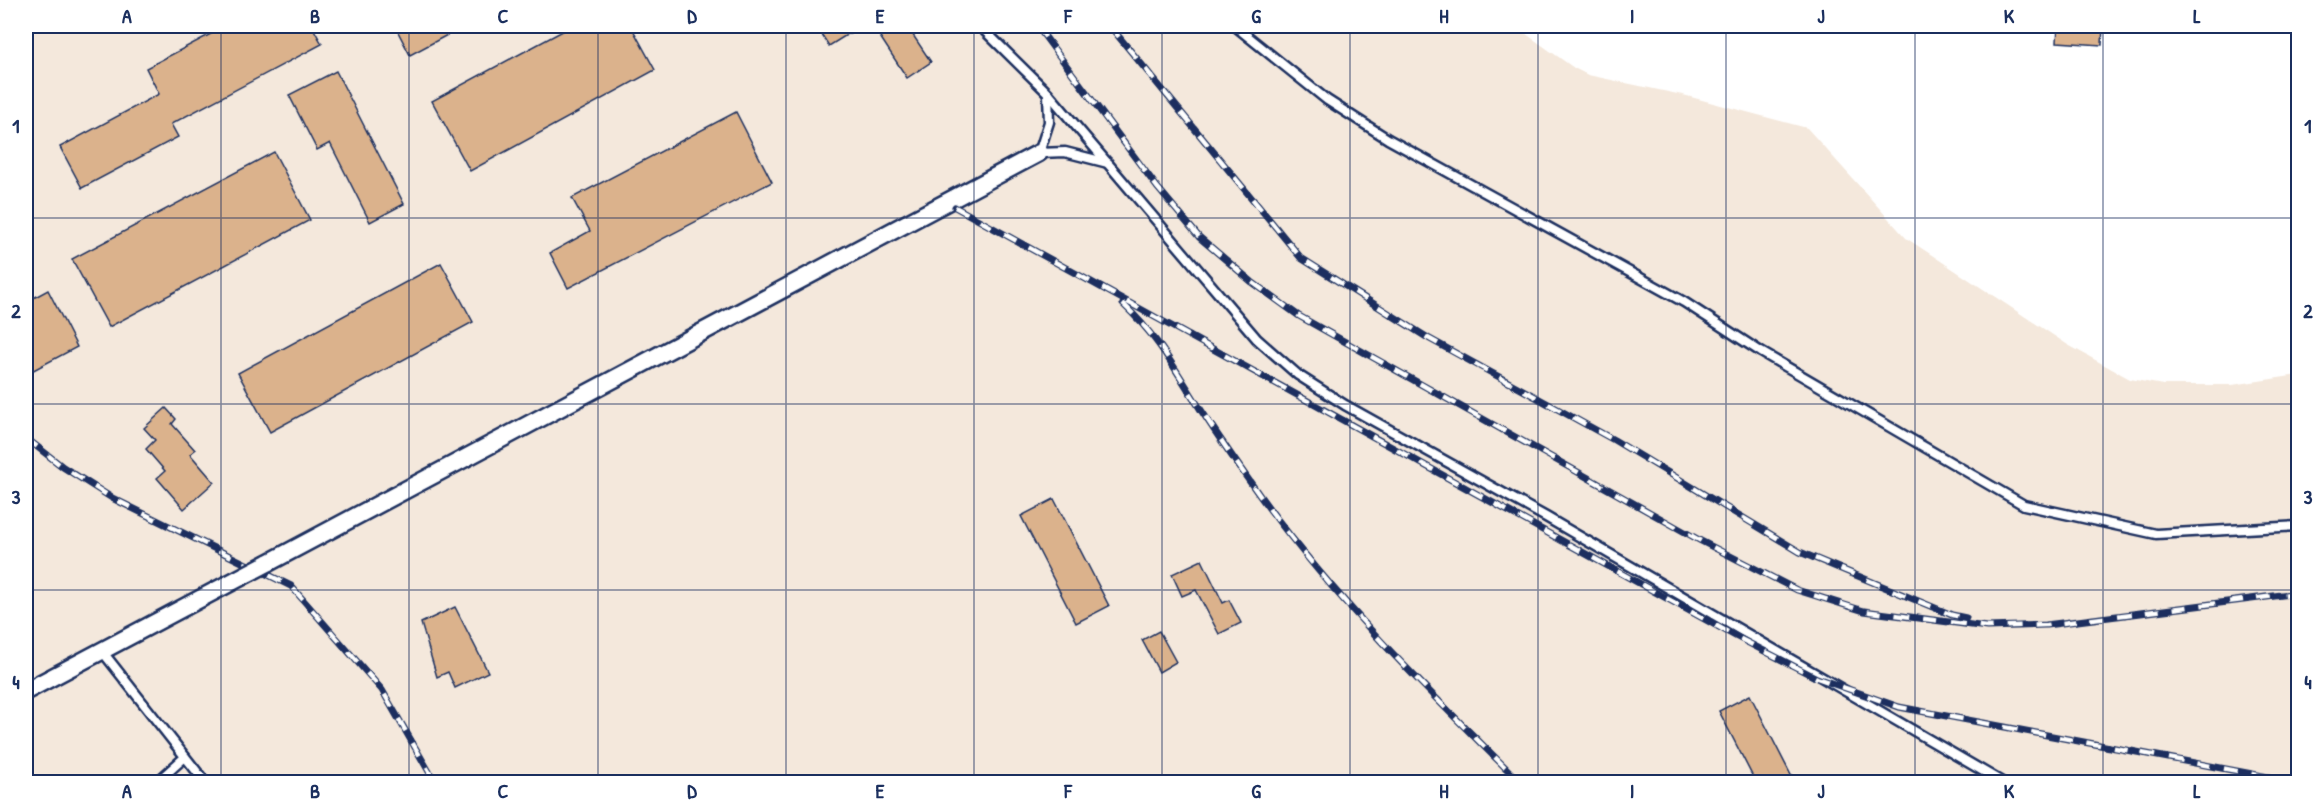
<svg xmlns="http://www.w3.org/2000/svg" width="2324" height="808" font-family="'Patrick Hand',sans-serif">
<style>
.built{fill:#f4e8dc}
.building{fill:#dbb28c;stroke:#1b2f5e;stroke-width:1.5}
.lines{fill:none;stroke-linecap:round;stroke-linejoin:round}
.service-casing{stroke:#1b2f5e;stroke-width:13}
.minor-casing{stroke:#1b2f5e;stroke-width:21}
.service{stroke:#fff;stroke-width:8}
.minor{stroke:#fff;stroke-width:16}
.rail-casing{stroke:#1b2f5e;stroke-width:7}
.rail{stroke:#fff;stroke-width:4.5;stroke-dasharray:14;stroke-linecap:butt}
.minor-bridge-casing{stroke:#1b2f5e;stroke-width:21;stroke-linecap:butt}
.minor-bridge{stroke:#fff;stroke-width:16}
.grid{fill:none;stroke:#1b2f5e;stroke-width:1.5;stroke-opacity:0.55}
.neatline{fill:none;stroke:#1b2f5e;stroke-width:2}
.grid-label{font-size:20px;text-anchor:middle;font-weight:bold;fill:#1b2f5e}
</style>
<rect width="100%" height="100%" fill="#fff"/>
<filter id="ink" filterUnits="userSpaceOnUse"><feTurbulence type="fractalNoise" baseFrequency=".0167" numOctaves="2"/><feDisplacementMap in="SourceGraphic" scale="12" xChannelSelector="R" yChannelSelector="G"/><feConvolveMatrix kernelMatrix="1 2 1 2 8 2 1 2 1" color-interpolation-filters="sRGB"/></filter>
<g filter="url(#ink)">
<polygon class="built" points="26,26 1515,26 1574,68 1588,75 1687,96 1807,128 1906,238 2068,345 2130,379 2163,385 2232,385 2298,375 2298,782 26,782"/>
<g class="building">
<polygon points="226,26 312,26 322,44 171,124 178,137 82,188 60,147 159,94 146,68"/>
<polygon points="395,26 464,26 410,55"/>
<polygon points="572,26 631,26 655,70 470,171 432,101"/>
<polygon points="816,26 861,26 829,46"/>
<polygon points="873,26 907,26 931,62 907,78"/>
<polygon points="2058,26 2103,26 2102,45 2057,42"/>
<polygon points="336,71 404,204 370,222 330,143 317,150 289,95"/>
<polygon points="736,112 772,182 568,288 550,253 590,231 572,198"/>
<polygon points="274,152 310,220 109,327 72,259"/>
<polygon points="441,263 473,322 270,432 238,373"/>
<polygon points="48,290 77,347 26,374 26,302"/>
<polygon points="166,408 176,419 172,424 195,450 190,454 214,482 184,509 157,478 165,471 146,449 155,440 144,428"/>
<polygon points="1054,499 1109,606 1076,623 1021,516"/>
<polygon points="1202,560 1223,603 1229,600 1241,623 1219,634 1196,590 1182,596 1172,574"/>
<polygon points="455,607 488,672 455,688 448,672 437,677 421,623"/>
<polygon points="1159,631 1176,662 1159,672 1142,640"/>
<polygon points="1750,695 1795,783 1756,783 1719,711"/>
</g>
<g class="lines">
<defs>
<g id="service">
<polyline points="980,26 1048,93 1257,339 1298,375 1345,405 1546,517 2002,782"/>
<polyline points="1235,26 1327,100 1388,139 1684,302 1761,352 2024,505 2156,534 2298,526"/>
<polyline points="1048,94 1049,122 1039,153 1065,152 1108,163"/>
<polyline points="102,651 205,782"/>
<polyline points="157,782 185,757"/>
</g>
<g id="minor">
<polyline points="268,563 1039,153"/>
<polyline points="26,691 245,575"/>
</g>
</defs>
<use href="#service" class="service-casing"/>
<use href="#minor" class="minor-casing"/>
<use href="#service" class="service"/>
<use href="#minor" class="minor"/>
<defs>
<g id="rail">
<polyline points="1037,26 1157,187 1199,237 1252,282 1299,316 1701,541 1797,590 1864,611 1987,627 2046,625 2298,593"/>
<polyline points="1110,26 1301,258 1428,338 1614,440 1800,552 1952,615 1966,618"/>
<polyline points="955,207 1737,637 1817,678 1899,707 2295,782"/>
<path d="M 1123,304 C 1160,339 1174,368 1201,410 C 1220,439 1240,468 1260,496 C 1336,601 1429,692 1520,782"/>
<polyline points="26,438 63,467 112,498 291,586 382,690 435,782"/>
</g>
</defs>
<use href="#rail" class="rail-casing"/>
<use href="#rail" class="rail"/>
<defs>
<polyline id="minor-bridge" points="245,575 268,563"/>
</defs>
<use href="#minor-bridge" class="minor-bridge-casing"/>
<use href="#minor-bridge" class="minor-bridge"/>
</g>
</g>
<path class="grid" d="M 221,26 L 221,782M 409,26 L 409,782M 598,26 L 598,782M 786,26 L 786,782M 974,26 L 974,782M 1162,26 L 1162,782M 1350,26 L 1350,782M 1538,26 L 1538,782M 1726,26 L 1726,782M 1915,26 L 1915,782M 2103,26 L 2103,782M 26,218 L 2298,218M 26,404 L 2298,404M 26,590 L 2298,590"/>
<rect width="2324" height="808" fill="none" stroke="#fff" stroke-width="66"/>
<rect x="33" y="33" width="2258" height="742" class="neatline"/>
<g class="grid-label">
<text x="127" y="23">A</text>
<text x="315" y="23">B</text>
<text x="503" y="23">C</text>
<text x="692" y="23">D</text>
<text x="880" y="23">E</text>
<text x="1068" y="23">F</text>
<text x="1256" y="23">G</text>
<text x="1444" y="23">H</text>
<text x="1632" y="23">I</text>
<text x="1821" y="23">J</text>
<text x="2009" y="23">K</text>
<text x="2197" y="23">L</text>
<text x="16" y="133">1</text>
<text x="2308" y="133">1</text>
<text x="16" y="318">2</text>
<text x="2308" y="318">2</text>
<text x="16" y="504">3</text>
<text x="2308" y="504">3</text>
<text x="16" y="689">4</text>
<text x="2308" y="689">4</text>
<text x="127" y="798">A</text>
<text x="315" y="798">B</text>
<text x="503" y="798">C</text>
<text x="692" y="798">D</text>
<text x="880" y="798">E</text>
<text x="1068" y="798">F</text>
<text x="1256" y="798">G</text>
<text x="1444" y="798">H</text>
<text x="1632" y="798">I</text>
<text x="1821" y="798">J</text>
<text x="2009" y="798">K</text>
<text x="2197" y="798">L</text>
</g>
</svg>
